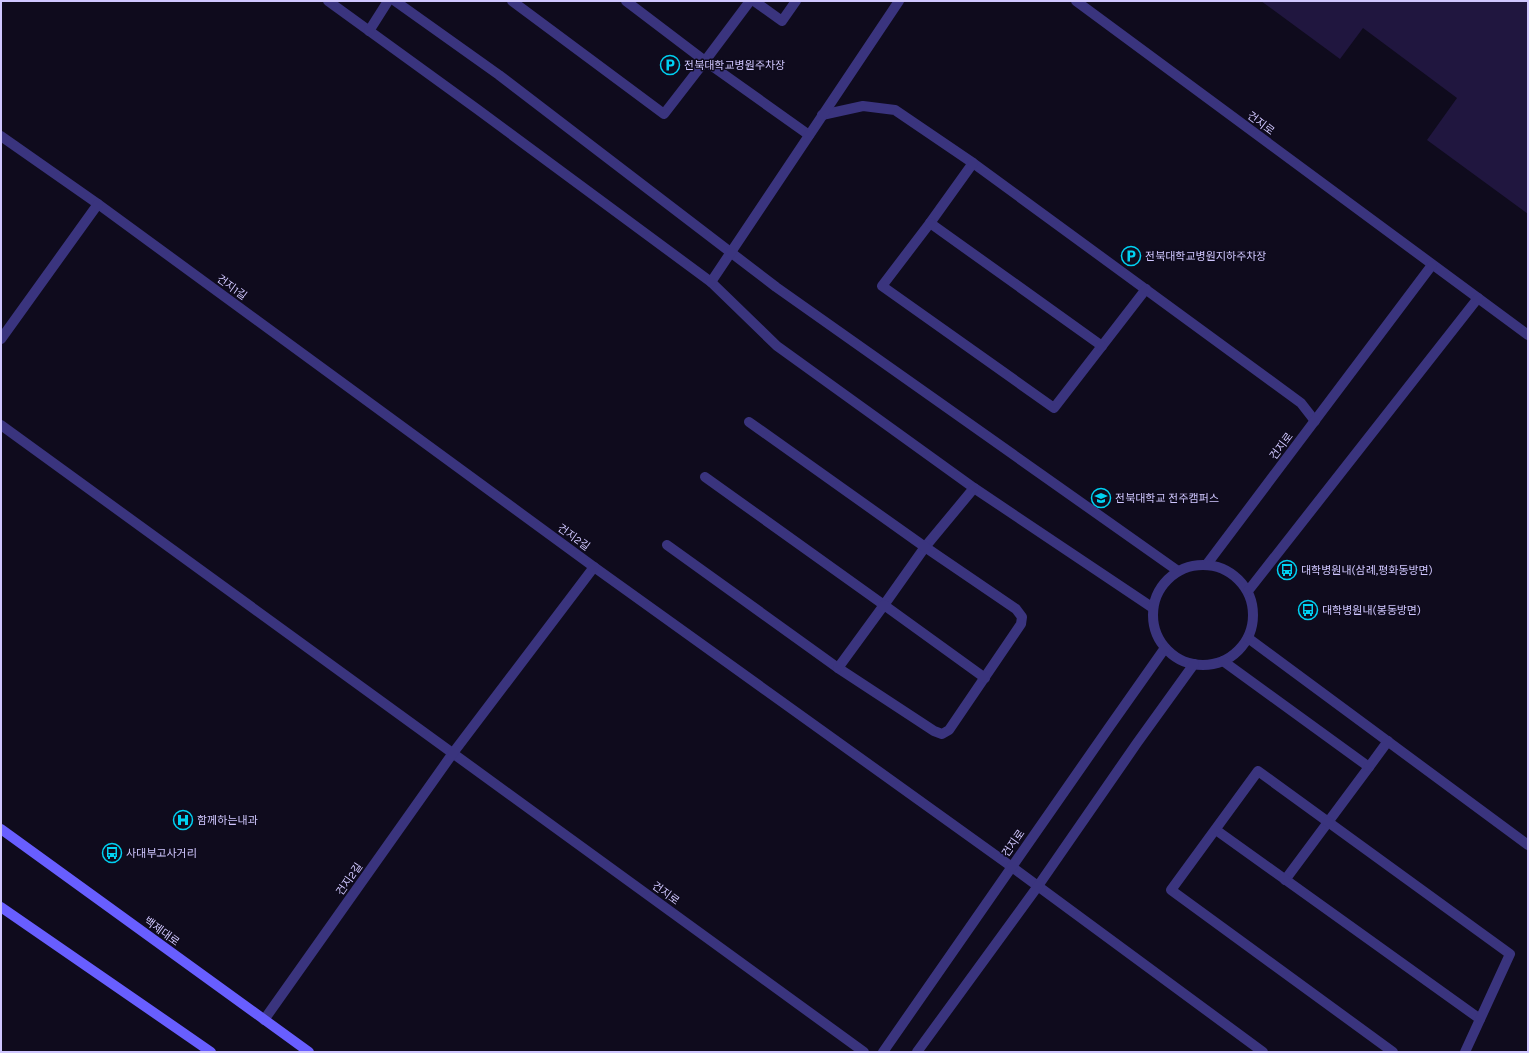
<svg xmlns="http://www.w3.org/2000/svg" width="1529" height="1053" font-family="Karla,'Noto Sans KR',sans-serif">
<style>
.building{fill:#20163f}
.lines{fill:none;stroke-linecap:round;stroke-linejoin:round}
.lane{stroke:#3a347e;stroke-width:10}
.street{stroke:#3a347e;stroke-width:10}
.secondary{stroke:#685eff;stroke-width:10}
.labels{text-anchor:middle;stroke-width:3;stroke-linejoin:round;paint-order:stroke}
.poi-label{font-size:11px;fill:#d0c7ff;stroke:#0f0b1d;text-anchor:start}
.street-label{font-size:11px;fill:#d0c7ff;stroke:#0f0b1d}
</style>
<rect width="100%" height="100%" fill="#0f0b1d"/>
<polygon class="building" points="1261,1 1528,1 1528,214 1427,140 1457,98 1363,28 1340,59"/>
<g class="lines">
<g class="lane">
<polyline points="328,1 477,109 711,282 777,346 974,488 1153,608"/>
<polyline points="395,1 499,75 776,287 1178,571"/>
<polyline points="512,1 664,114 705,61 809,135"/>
<polyline points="626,1 705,61 750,1"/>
<polyline points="754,1 782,21 796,1"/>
<polyline points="1076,1 1528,335"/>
<polyline points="369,31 388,1"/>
<polyline points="822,115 863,106 895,110 973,163 1301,403 1315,421"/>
<polyline points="973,163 930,223 882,286 1054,408 1146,289"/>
<polyline points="930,223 1102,346"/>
<polyline points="711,282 899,1"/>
<polyline points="705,477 884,605 925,547 974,488"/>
<polyline points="667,545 838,668 934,731 942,734 949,730 1021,624 1022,617 1016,609 925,547 749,422"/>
<polyline points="1207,564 1432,265"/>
<circle cx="1203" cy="615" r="50"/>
<polyline points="1248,591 1478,298"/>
<polyline points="1248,638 1528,845"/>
<polyline points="1223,661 1369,767 1285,880"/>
<polyline points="838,668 884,605 985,678"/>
<polyline points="1369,767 1388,741"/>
<polyline points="1216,830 1480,1019"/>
<polyline points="1393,1052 1171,890 1258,771 1510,954 1465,1052"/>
</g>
<g class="street">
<polyline points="1,136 98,204 594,567 1012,867 1263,1052"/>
<polyline points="1,339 98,204"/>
<polyline points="1,425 864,1052"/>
<polyline points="264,1020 453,753 594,567"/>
<polyline points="883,1052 1110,726 1165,648"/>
<polyline points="917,1052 1038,886 1137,743 1194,664"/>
</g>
<g class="secondary">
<polyline points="1,829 309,1052"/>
<polyline points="1,907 211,1052"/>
</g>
</g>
<defs>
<symbol id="parking-ring" viewBox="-11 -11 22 22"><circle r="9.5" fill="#0f0b1d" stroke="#00d1f2" stroke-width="1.5"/><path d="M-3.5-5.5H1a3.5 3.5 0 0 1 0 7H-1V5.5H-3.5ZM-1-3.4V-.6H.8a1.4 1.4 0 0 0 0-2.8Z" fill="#00d1f2"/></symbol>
<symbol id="university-ring" viewBox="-11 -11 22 22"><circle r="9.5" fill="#0f0b1d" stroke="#00d1f2" stroke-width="1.5"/><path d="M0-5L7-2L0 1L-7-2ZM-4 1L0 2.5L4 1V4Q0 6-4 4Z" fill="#00d1f2"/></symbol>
<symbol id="bus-ring" viewBox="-11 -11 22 22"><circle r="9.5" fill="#0f0b1d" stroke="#00d1f2" stroke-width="1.5"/><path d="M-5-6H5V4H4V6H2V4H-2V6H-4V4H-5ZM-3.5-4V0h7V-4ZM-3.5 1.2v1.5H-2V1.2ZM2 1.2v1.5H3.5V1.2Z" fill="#00d1f2"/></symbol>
<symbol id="hospital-ring" viewBox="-11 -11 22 22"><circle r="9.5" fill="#0f0b1d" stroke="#00d1f2" stroke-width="1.5"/><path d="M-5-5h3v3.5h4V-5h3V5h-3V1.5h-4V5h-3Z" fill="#00d1f2"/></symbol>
</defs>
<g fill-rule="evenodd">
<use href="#parking-ring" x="659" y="54" width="22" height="22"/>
<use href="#parking-ring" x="1120" y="245" width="22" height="22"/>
<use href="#university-ring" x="1090" y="487" width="22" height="22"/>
<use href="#bus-ring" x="1276" y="559" width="22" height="22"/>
<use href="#bus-ring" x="1297" y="599" width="22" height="22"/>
<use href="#hospital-ring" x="172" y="809" width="22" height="22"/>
<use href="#bus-ring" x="101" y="842" width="22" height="22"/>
</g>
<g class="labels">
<g class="poi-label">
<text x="684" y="69">전북대학교병원주차장</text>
<text x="1145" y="260">전북대학교병원지하주차장</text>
<text x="1115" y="502">전북대학교 전주캠퍼스</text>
<text x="1301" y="574">대학병원내(삼례,평화동방면)</text>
<text x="1322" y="614">대학병원내(봉동방면)</text>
<text x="197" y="824">함께하는내과</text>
<text x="126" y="857">사대부고사거리</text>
</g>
<g class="street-label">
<text transform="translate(1261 123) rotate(37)" y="4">건지로</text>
<text transform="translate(232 287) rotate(36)" y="4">건지1길</text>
<text transform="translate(1281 446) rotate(-53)" y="4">건지로</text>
<text transform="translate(574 537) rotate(36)" y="4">건지2길</text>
<text transform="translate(1013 843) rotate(-55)" y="4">건지로</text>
<text transform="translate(349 879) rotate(-55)" y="4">건지2길</text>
<text transform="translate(666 893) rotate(36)" y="4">건지로</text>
<text transform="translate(162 931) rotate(36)" y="4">백제대로</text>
</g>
</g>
<rect width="1529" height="1053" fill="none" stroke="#d0c7ff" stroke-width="4"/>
</svg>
